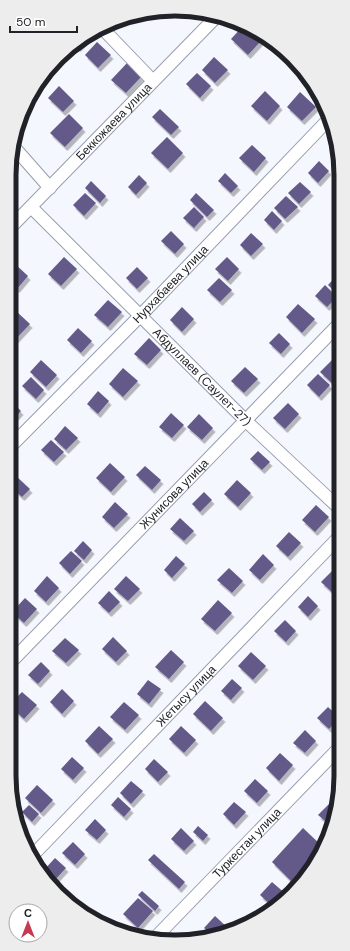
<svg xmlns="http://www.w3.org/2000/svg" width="350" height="951" font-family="'DM Sans',sans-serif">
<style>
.building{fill:#635a89;filter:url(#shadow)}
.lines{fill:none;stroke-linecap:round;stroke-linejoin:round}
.minor-casing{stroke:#989eaf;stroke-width:14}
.minor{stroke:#fff;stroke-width:12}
.labels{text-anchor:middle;stroke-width:4;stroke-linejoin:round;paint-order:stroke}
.street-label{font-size:12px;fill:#202228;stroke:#fff}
.rim{fill:none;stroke:#202228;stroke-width:5}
</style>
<defs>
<filter id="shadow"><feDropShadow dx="2.5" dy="4" stdDeviation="0" flood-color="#0004"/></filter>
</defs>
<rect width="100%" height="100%" fill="#f5f7fe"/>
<g class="building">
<polygon points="243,26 246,27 261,41 248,55 231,39"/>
<polygon points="90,33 92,34 78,48 75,46"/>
<polygon points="97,42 111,55 98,68 85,55"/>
<polygon points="214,57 228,70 215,83 202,70"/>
<polygon points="127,63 141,77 126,93 111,80"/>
<polygon points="197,73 211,86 200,98 186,84"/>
<polygon points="59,86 74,101 63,112 48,98"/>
<polygon points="265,91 280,106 267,121 251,106"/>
<polygon points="300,92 316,107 302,121 287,107"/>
<polygon points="160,109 179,127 171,135 152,117"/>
<polygon points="69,114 83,128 65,147 50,133"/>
<polygon points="167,137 183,153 168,169 151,153"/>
<polygon points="337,143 340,153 340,157 331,149"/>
<polygon points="252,145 266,158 254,172 239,158"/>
<polygon points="319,161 329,171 318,183 308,173"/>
<polygon points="225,173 238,186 231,193 218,181"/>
<polygon points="139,175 147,183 136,195 128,187"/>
<polygon points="91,181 106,196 100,203 85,188"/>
<polygon points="300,182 311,192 299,204 288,193"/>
<polygon points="85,193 96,203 84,216 73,205"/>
<polygon points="196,193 214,210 207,217 190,200"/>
<polygon points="286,196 298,207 285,219 274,208"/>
<polygon points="194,207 204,217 194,228 183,218"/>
<polygon points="272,211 282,221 274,230 264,220"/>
<polygon points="171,231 184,244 175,254 161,241"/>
<polygon points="251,233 263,244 251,256 240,245"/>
<polygon points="64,257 77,269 61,286 48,274"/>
<polygon points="227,257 239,269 228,281 215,269"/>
<polygon points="14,263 28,276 17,289 9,282 9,269"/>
<polygon points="137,267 148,278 137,289 126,278"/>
<polygon points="338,274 340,276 340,293 338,295 328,285"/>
<polygon points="219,278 232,290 220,302 207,290"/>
<polygon points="325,285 337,297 327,307 315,296"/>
<polygon points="108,300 122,312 108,327 94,315"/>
<polygon points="298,304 315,319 302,333 286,317"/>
<polygon points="182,307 194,319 182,332 170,320"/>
<polygon points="16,311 30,324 15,340 9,334 9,319"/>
<polygon points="78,328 92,341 81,353 67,340"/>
<polygon points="279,333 290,344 281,354 269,343"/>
<polygon points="149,338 161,350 147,365 134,354"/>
<polygon points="333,359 340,366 340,378 334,385 320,372"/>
<polygon points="41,360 57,375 46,387 30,372"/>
<polygon points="245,367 258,379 244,393 231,381"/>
<polygon points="123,368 138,381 123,397 109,384"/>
<polygon points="318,374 330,385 319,397 307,385"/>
<polygon points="31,377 44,390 36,399 22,386"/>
<polygon points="98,391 109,401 98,414 87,404"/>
<polygon points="9,399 21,411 9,424"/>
<polygon points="288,403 299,414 285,429 273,418"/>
<polygon points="171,413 184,425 172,438 159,427"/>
<polygon points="199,414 213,428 202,440 187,427"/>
<polygon points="65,426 78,438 66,450 54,439"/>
<polygon points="51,440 64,452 54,462 41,450"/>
<polygon points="258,451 270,462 262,470 250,459"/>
<polygon points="110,463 125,477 111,492 96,478"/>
<polygon points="145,466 161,480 152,490 136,475"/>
<polygon points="16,476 30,489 22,497 9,485 9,483"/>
<polygon points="237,480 251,493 238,507 224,494"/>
<polygon points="9,488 16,494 9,502"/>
<polygon points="204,492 212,500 200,512 192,504"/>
<polygon points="115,502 128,514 114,528 102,517"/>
<polygon points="316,505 329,517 315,532 302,520"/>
<polygon points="180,518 194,531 184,541 170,529"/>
<polygon points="289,532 301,543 288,557 276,546"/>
<polygon points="83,541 92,550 84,560 74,551"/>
<polygon points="71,551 82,561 70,574 59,563"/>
<polygon points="263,554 274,565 260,580 249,570"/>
<polygon points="176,556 185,564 172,578 164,570"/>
<polygon points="229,568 243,581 232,593 217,580"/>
<polygon points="332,571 341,579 341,584 333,593 321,582"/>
<polygon points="47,576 59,588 46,602 34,591"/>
<polygon points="126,576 140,589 128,601 114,589"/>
<polygon points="109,591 120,602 109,613 98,603"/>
<polygon points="308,596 318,606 308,617 298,607"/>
<polygon points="25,598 37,609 24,623 12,612"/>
<polygon points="218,600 232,613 215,631 201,619"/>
<polygon points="285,620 296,631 286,642 274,631"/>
<polygon points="9,629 14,633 9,638"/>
<polygon points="113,637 127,651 116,662 102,649"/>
<polygon points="65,638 79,650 66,663 52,651"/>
<polygon points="171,650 184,662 169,679 155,667"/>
<polygon points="251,652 266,666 253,680 238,666"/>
<polygon points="41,662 50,671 38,684 28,675"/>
<polygon points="232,679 242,688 231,700 221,691"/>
<polygon points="148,680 161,689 149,704 137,694"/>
<polygon points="62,689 74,701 62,714 50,702"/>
<polygon points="22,692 37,705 24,719 9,705"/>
<polygon points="205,701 223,718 211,731 193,714"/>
<polygon points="124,702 139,715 125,730 110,717"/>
<polygon points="328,707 340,718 329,729 317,718"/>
<polygon points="99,726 113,739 98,754 85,741"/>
<polygon points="181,726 196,740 184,753 169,739"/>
<polygon points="305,730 316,741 305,753 293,743"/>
<polygon points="280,753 293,765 279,781 266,768"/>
<polygon points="72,757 84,768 73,780 61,769"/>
<polygon points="154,759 168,772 158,782 145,769"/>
<polygon points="255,779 268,791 257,803 244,791"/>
<polygon points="131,781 143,791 131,804 120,793"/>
<polygon points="37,785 53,800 41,813 25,798"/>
<polygon points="118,797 131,809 124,817 111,805"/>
<polygon points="234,802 246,812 234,825 223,814"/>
<polygon points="331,802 337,807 335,819 331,826 318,815"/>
<polygon points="29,805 39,814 32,822 22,812"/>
<polygon points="95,819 106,830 97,840 85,830"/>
<polygon points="198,826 208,835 203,841 193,832"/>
<polygon points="181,828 194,841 184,851 171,839"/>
<polygon points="303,828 322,846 320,850 291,881 272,862"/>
<polygon points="73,842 85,854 75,865 62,853"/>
<polygon points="154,854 185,882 179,889 148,860"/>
<polygon points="55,858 66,868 54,881 43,871"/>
<polygon points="272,882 287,895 274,908 260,895"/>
<polygon points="142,891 159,906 155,911 138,895"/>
<polygon points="138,898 153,911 138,928 123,914"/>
<polygon points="247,915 252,920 237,927"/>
<polygon points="215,916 228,928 225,931 214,936 204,928"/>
</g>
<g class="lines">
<defs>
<g id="minor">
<polyline points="102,28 153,81"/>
<polyline points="13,146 50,188"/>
<path id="s1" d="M 31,207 L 246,421 L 340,509"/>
<path id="s2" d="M 9,229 L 218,15"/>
<path id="s3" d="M 9,448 L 140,316 L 329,119"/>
<path id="s4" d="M 9,664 L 340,323"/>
<path id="s5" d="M 33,855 L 340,536"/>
<path id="s6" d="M 153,940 L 341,746"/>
</g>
</defs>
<use href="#minor" class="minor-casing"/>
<use href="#minor" class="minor"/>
</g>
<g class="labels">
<g class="street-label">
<text dy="4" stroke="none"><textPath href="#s2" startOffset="150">Беккожаева улица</textPath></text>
<text dy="4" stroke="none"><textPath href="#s3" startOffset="230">Нурхабаева улица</textPath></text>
<text dy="4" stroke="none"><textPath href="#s1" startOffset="241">Абдуллаев (Саулет-27)</textPath></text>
<text dy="4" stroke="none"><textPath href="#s4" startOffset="237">Жунисова улица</textPath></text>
<text dy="4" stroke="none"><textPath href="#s5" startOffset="221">Жетысу улица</textPath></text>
<text dy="4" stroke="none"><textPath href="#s6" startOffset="135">Туркестан улица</textPath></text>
</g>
</g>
<path d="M0 0H350V951H0ZM175 16H175A159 159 0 0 1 334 175V776A159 159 0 0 1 175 935H175A159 159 0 0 1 16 776V175A159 159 0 0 1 175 16Z" fill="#ededee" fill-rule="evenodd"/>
<path class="rim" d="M175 16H175A159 159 0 0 1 334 175V776A159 159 0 0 1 175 935H175A159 159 0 0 1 16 776V175A159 159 0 0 1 175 16Z"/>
<g transform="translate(28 923)"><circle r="19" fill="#ffffff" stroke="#a6a7a9"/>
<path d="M0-3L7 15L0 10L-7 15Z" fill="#c83851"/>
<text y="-6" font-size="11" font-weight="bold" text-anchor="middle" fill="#202228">С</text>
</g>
<path d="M10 26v6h67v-6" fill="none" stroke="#202228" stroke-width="2"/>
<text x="16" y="26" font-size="12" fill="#202228" stroke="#ffffff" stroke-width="3" paint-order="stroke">50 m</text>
</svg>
